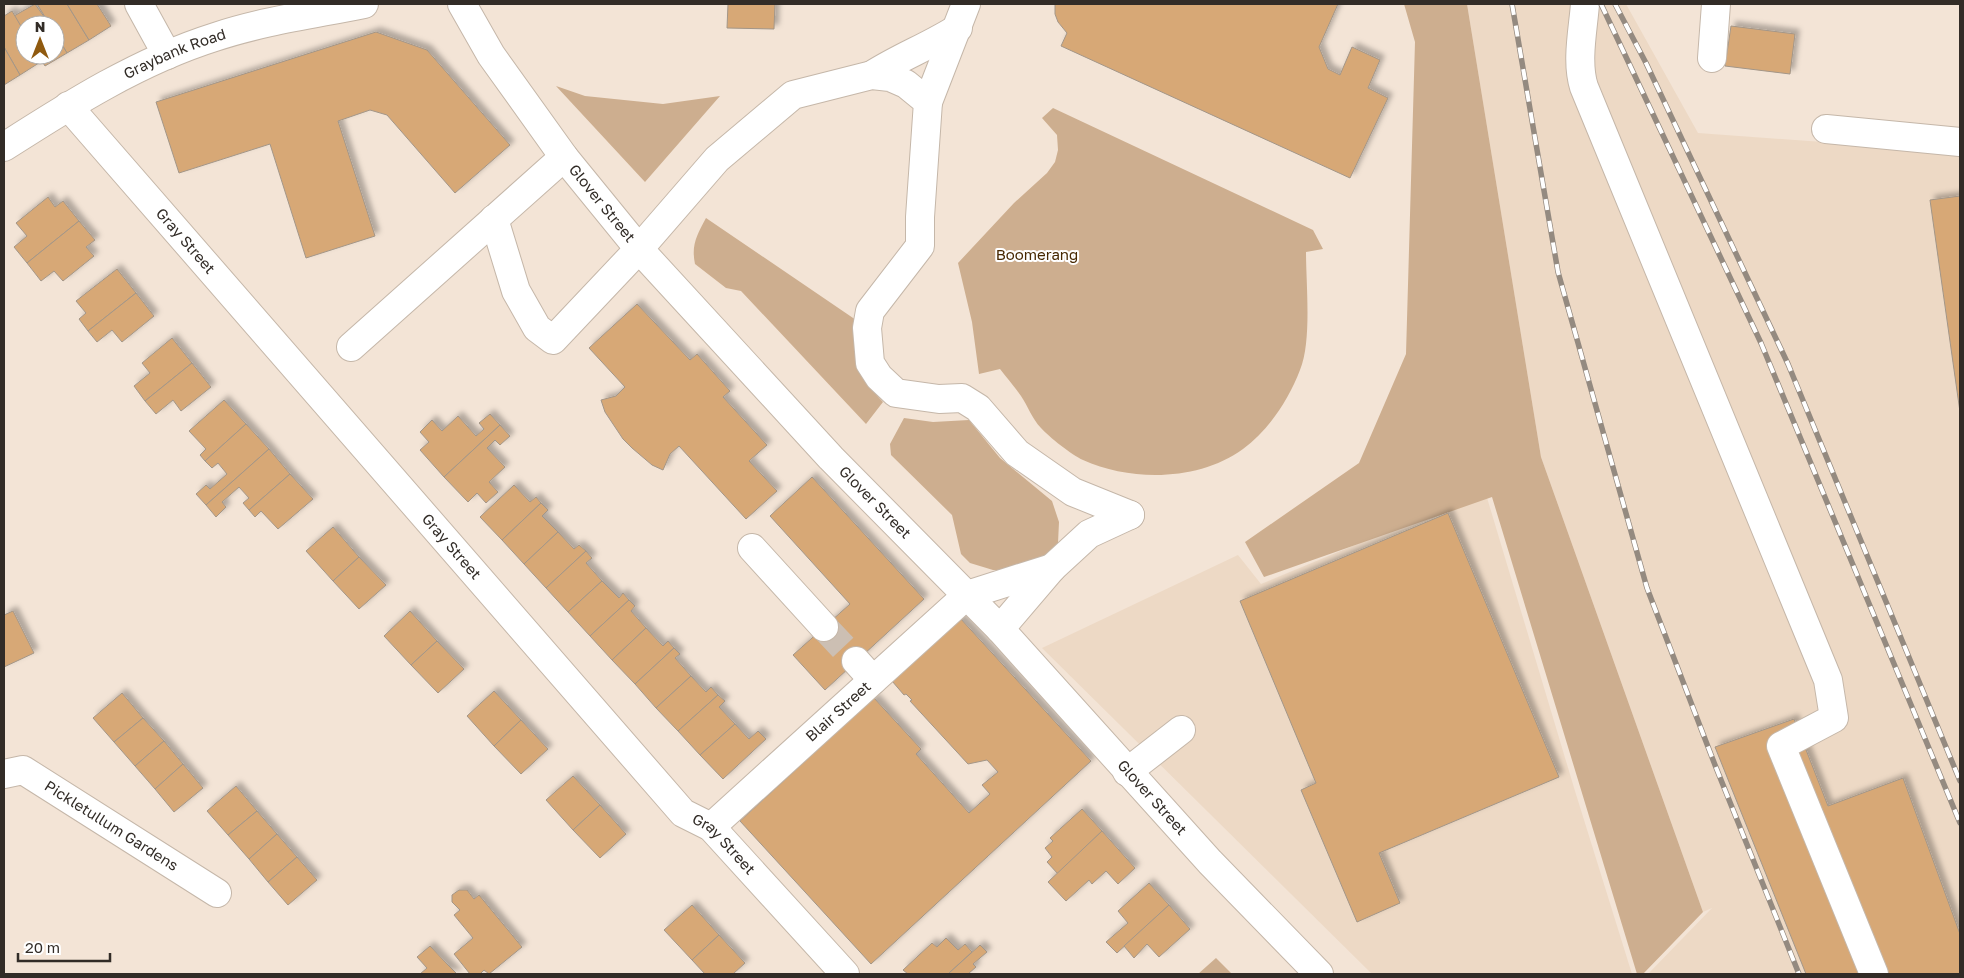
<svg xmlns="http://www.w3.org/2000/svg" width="1964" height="978" font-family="'Golos Text',sans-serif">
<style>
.built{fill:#edd9c5}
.green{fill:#cdae8f}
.building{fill:#d7a876;stroke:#a39688;filter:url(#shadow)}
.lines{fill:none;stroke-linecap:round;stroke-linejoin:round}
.minor-tunnel{stroke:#ccbfb3;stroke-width:28;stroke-dasharray:28 14;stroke-linecap:butt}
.minor-casing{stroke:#c5b7a9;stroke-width:30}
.minor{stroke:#fff;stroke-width:28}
.rail-casing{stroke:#948a80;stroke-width:5.5}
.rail{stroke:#fff;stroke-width:4;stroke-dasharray:11;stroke-linecap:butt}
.labels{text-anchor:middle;stroke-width:4;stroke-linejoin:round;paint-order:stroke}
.street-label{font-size:15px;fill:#322c27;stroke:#fff}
.park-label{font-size:15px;fill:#462700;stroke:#fff}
</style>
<defs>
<filter id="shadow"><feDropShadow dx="4.5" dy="-4.5" stdDeviation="2.5" flood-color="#0004"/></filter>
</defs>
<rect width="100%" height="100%" fill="#f3e4d6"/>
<g class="built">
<polygon points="1467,4 1626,4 1698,133 1905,148 1960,156 1960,974 1648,974 1712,908 1703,912 1541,457"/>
<polygon points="1485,491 1575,791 1632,974 1372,974 1042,648 1238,555 1261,584"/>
</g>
<g class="green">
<polygon points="1404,4 1467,4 1541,457 1703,912 1643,974 1637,974 1492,497 1264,577 1245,542 1359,463 1406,354 1415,42"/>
<polygon points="556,86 585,96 663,104 720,96 645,182"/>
<path d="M 1053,108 L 1313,230 L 1323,249 L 1306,252 C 1306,284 1312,341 1300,370 C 1289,399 1269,430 1243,449 C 1199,481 1132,482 1083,460 C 1072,455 1049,437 1041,428 C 1032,419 1028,406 1021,396 C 1014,386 1007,378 1000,369 L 979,374 L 972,322 L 958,263 L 1014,203 L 1047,173 L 1055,162 L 1058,150 L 1057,135 L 1042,118 Z"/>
<path d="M 706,218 L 856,320 C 853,355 859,377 883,402 L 866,424 L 741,291 L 726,288 L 695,264 C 691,245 697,235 706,218 Z"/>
<polygon points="904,418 933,422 969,420 1000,458 1052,501 1059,522 1058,543 1042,560 1017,570 993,570 970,563 961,554 952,515 891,455 890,444"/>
<polygon points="1216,958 1232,974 1198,974"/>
</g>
<g class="building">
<polygon points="35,4 50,25 25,25 25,33 14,16"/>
<polygon points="37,4 67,4 89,40 67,53 55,33 55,25 50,25"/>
<polygon points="67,4 97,4 111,26 89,40"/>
<polygon points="728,4 775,4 774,29 727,28"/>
<polygon points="1055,4 1338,4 1319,47 1328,69 1340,75 1352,47 1380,60 1368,88 1388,98 1350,178 1061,46 1067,33 1058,22 1055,14"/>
<polygon points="12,11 25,33 25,55 38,55 42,61 20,75 4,47 4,16"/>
<polygon points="1731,26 1795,34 1790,74 1725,66"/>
<polygon points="376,32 427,50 510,145 455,193 387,115 370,110 338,121 375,236 306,258 270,144 179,173 156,102"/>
<polygon points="55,33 67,53 45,66 38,55 55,55"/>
<polygon points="4,47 20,75 4,85"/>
<polygon points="1960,196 1960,412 1930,200"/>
<polygon points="48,197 55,207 63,201 79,221 27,263 14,247 27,236 16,223"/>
<polygon points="79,221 95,240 86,247 94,256 63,281 54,271 41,281 27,263"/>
<polygon points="117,269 136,293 88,331 79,319 86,313 76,301"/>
<polygon points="136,293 154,316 122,342 112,330 97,342 88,331"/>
<polygon points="637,304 690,360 697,354 730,391 723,397 767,445 749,461 777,491 746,519 679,446 670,454 663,470 652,465 632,448 623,439 605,412 601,400 616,396 625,387 589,348"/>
<polygon points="172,338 192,363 145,401 134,386 150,373 142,363"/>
<polygon points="192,363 211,387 181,411 173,400 156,414 145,401"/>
<polygon points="224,400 246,424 205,461 200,455 206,449 189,431"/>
<polygon points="490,414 500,425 444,477 420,450 429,442 420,432 432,420 442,431 458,416 476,436 484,429 479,423"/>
<polygon points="246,424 269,449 206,505 196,494 206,485 210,489 227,474 218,463 212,468 205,461"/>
<polygon points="500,425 510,436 500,445 495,440 487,448 505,467 489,482 498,492 486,503 477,493 468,502 444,477"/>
<polygon points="269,449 290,474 249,510 243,503 249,498 239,487 222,502 226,507 216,517 206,505"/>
<polygon points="290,474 313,499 278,529 261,511 255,517 249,510"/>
<polygon points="812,477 924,599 825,690 793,655 850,604 770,516"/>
<polygon points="514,485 530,502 536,497 541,503 502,540 480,517"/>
<polygon points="541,503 548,510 542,516 558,532 524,564 502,540"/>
<polygon points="1448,513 1559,777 1379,853 1400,903 1357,922 1301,790 1316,783 1240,601"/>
<polygon points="333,527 359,557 333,581 306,551"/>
<polygon points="558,532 574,549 579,545 586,551 546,588 524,564"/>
<polygon points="586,551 592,558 586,563 602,581 568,612 546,588"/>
<polygon points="359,557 386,585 359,609 333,581"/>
<polygon points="602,581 619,598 623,593 629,600 590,636 568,612"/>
<polygon points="629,600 635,606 631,611 646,628 612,660 590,636"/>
<polygon points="13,611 34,653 4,667 4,615"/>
<polygon points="410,611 437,641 411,665 384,636"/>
<polygon points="960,618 1091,761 871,964 740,821 874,698 921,749 916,754 969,813 990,794 982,785 998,772 987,760 968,764 910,701 912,700 906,694 904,695 892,681"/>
<polygon points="646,628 663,646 668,641 674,648 635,684 612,660"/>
<polygon points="437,641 464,669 438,693 411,665"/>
<polygon points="674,648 680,654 675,658 691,676 656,708 635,684"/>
<polygon points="691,676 706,692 711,687 718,695 678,731 656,708"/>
<polygon points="494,691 521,720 494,746 467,716"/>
<polygon points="122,693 143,718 114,742 93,718"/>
<polygon points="718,695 725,701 719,707 735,724 700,755 678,731"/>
<polygon points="143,718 164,741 135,766 114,742"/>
<polygon points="1794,719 1828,806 1903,778 1960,934 1960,974 1806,974 1715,747"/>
<polygon points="521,720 548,749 521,774 494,746"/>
<polygon points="735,724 749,739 758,731 766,739 723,779 700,755"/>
<polygon points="164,741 183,764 155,789 135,766"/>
<polygon points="183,764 203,788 174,812 155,789"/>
<polygon points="573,776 600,805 573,830 546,800"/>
<polygon points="236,786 257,811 228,835 207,811"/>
<polygon points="600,805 626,834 600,858 573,830"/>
<polygon points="1082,809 1102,831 1058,874 1047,862 1052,857 1045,848 1053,841 1050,838"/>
<polygon points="257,811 277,834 249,859 228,835"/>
<polygon points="1102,831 1135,868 1118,884 1106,871 1092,884 1089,880 1066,901 1048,882"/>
<polygon points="277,834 297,857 268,882 249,859"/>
<polygon points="297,857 317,880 288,905 268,882"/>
<polygon points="1149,883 1169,905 1117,953 1106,942 1128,923 1118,911"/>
<polygon points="459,890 467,890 474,899 479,895 522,947 489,974 484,970 480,974 470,974 454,954 473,938 454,915 460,910 452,902 452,895"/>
<polygon points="692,905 719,935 692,960 664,930"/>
<polygon points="1169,905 1190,929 1159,957 1147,944 1134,958 1124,946"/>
<polygon points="719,935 745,963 733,974 705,974 692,960"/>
<polygon points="946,938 958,950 965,944 972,952 948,974 908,974 903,970 932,943 937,947"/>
<polygon points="980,945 987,952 973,964 976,967 968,974 948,974"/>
<polygon points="430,946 448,965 457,974 420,974 427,968 417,957"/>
</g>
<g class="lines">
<polyline class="minor-tunnel" points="824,627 856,661"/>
<defs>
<g id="minor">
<polyline points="139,4 167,55"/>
<path id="s1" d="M 462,4 L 491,55 L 564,157 L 639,249 L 831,458 L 1000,629 L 1210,862 L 1319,974"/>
<path d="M 1585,4 C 1583,30 1576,62 1584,87 L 1828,680 L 1834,718 L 1781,746 L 1874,974"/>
<polyline points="1712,58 1716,4"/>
<path d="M 872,75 C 900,57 930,46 958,28"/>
<polyline points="928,102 966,4"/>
<path id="s2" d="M 68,106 L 683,813 L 711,827 L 845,974"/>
<polyline points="1826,129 1960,142"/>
<path id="s3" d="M 4,147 C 71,104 139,61 215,37 C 263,21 315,14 364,4"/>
<polyline points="494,219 516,291 537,328 553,340 639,249 717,159 793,95 872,75 890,77 906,84 928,102 920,217 920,246 870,311 867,328 870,363 879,377 896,393 939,399 962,398 978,408 1017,453 1073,492 1130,515"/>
<polyline points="351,347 564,157"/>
<polyline points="752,548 824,627"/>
<polyline points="1000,629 1052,568 1089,534 1130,515"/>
<polyline points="856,661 873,680"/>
<polyline points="1127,772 1181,730"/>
<path id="s4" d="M 4,774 L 23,770 L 217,893"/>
<path id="s5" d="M 711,827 L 967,595 L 1052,568"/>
</g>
</defs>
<use href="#minor" class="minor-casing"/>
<use href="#minor" class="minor"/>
<defs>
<g id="rail">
<polyline points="1512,4 1558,272 1647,588 1715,765 1799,974"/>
<polyline points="1601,4 1761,343 1960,823"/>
<polyline points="1615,4 1646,63 1788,364 1960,781"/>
</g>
</defs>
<use href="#rail" class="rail-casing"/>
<use href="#rail" class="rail"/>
</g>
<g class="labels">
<g class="street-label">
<text dy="5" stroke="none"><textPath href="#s3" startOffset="195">Graybank Road</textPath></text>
<text dy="5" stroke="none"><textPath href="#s1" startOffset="244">Glover Street</textPath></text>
<text dy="5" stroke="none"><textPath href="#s2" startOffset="179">Gray Street</textPath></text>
<text dy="5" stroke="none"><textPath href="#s1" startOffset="649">Glover Street</textPath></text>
<text dy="5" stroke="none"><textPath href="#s2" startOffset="584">Gray Street</textPath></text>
<text dy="5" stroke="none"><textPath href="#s5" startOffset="172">Blair Street</textPath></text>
<text dy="5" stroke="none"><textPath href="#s1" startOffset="1054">Glover Street</textPath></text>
<text dy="5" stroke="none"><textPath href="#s4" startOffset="124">Pickletullum Gardens</textPath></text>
<text dy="5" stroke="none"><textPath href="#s2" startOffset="989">Gray Street</textPath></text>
</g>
<g class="park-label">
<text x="1037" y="260">Boomerang</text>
</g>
</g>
<rect width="1964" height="978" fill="none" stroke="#322c27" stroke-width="10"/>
<g transform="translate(40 40)"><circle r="24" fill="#ffffff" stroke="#adaba9"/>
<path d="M0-4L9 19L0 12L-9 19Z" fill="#905a0f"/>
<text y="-8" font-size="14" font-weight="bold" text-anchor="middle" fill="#322c27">N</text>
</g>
<path d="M18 953v8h92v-8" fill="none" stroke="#322c27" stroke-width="2.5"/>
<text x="25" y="953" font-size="15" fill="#322c27" stroke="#ffffff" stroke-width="4" paint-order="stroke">20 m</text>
</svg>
